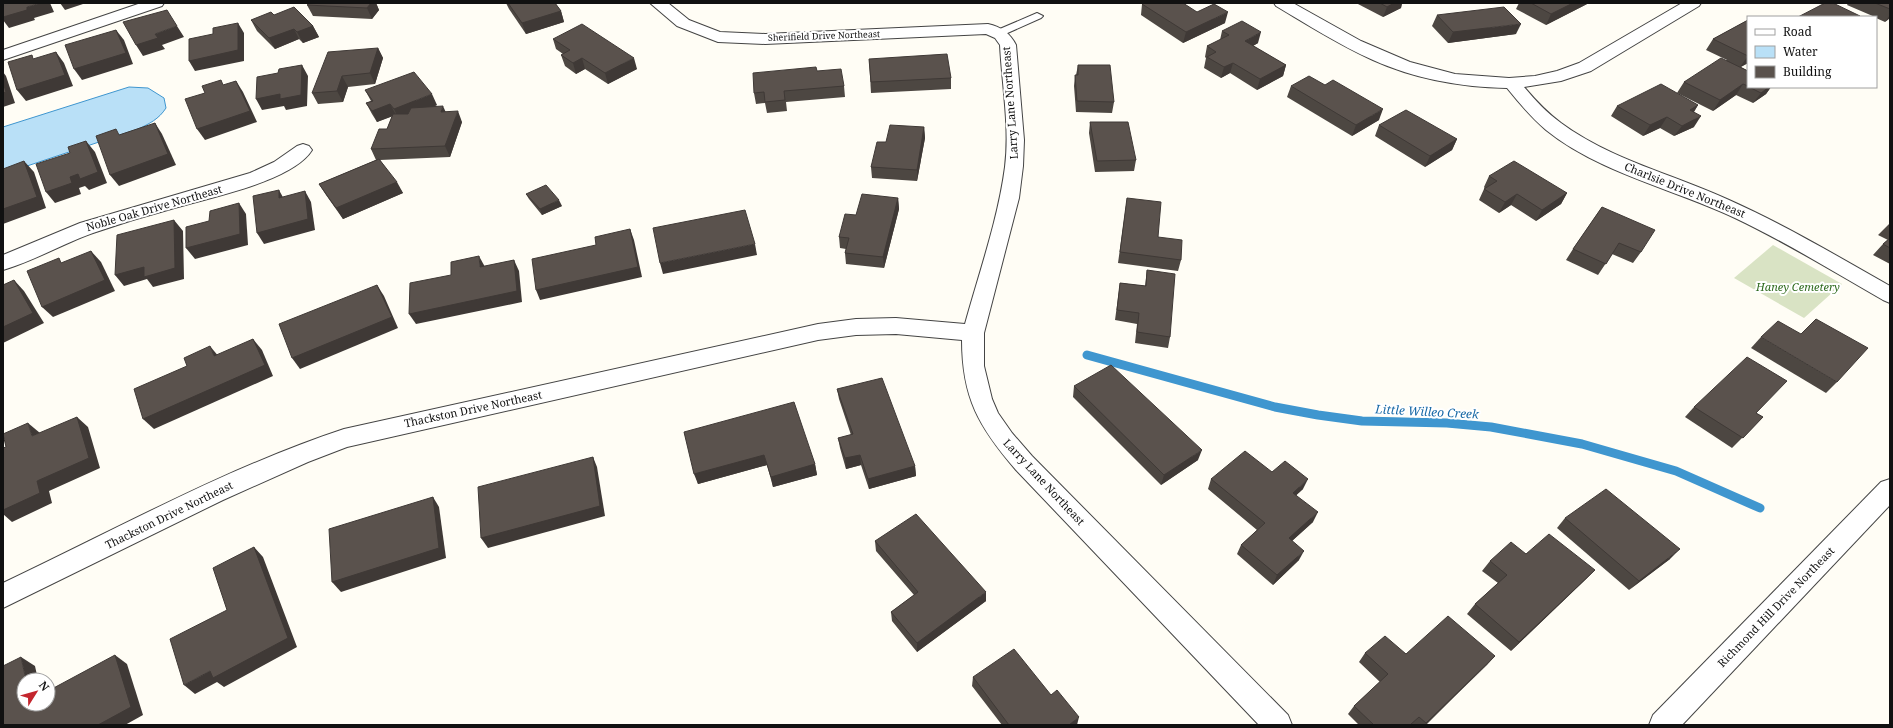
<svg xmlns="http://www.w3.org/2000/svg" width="1893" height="728" font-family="'Noto Serif',serif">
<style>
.cemetery{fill:#d9e3c4}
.water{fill:#b9e0f7;stroke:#3f96cf}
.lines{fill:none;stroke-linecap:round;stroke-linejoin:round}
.stream{stroke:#3f96cf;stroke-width:9}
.lane-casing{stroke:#444;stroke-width:2}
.street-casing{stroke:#444;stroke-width:2}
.lane{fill:#fff;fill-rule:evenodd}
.street{fill:#fff;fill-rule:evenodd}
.wall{fill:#4d4742}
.shaded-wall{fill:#3f3936}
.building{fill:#5a524d;stroke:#3f3936}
.labels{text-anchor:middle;stroke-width:4;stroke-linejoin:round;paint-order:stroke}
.far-street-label{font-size:9px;fill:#111;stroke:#fff}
.street-label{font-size:11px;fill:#111;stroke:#fff}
.park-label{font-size:11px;font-style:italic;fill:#2f6b1f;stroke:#fff}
.water-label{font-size:12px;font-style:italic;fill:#1768a6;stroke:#fff}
</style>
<rect width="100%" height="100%" fill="#fffdf5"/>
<polygon class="cemetery" points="1773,245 1842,284 1804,318 1734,278"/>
<path class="water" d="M 129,87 L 148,88 L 164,98 L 166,108 C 159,119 149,124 138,129 L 3,174 L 3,127 Z"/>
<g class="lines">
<polyline class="stream" points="1087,355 1275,407 1318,415 1362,421 1447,423 1491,427 1582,444 1676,471 1760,508"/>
<defs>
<polygon id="lane" points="1037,13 1043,16 1041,18 1003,35 999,37 993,33 995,31"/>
<g id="street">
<polygon points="141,3 164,3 162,6 3,60 3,50"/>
<path d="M 650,3 L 668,3 L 689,20 L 720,32 L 765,34 L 988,24 C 1001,27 1010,33 1016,45 L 1024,140 L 1023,166 L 1019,198 L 984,333 L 984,366 L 992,399 L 998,413 L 1012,433 L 1032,456 L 1288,715 L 1292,725 L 1259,725 L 1016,470 C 979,427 962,398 962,340 L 896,334 L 856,335 L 818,340 L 347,447 L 308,462 L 223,500 L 3,608 L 3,583 C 115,530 226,468 344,429 L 818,324 L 856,319 L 896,318 L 965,324 C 979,273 998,220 1005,167 C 1010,127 1002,85 1000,45 L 995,38 L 986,34 L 765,44 L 718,42 L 677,26 Z"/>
<path d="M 1274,3 L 1293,3 L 1361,41 L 1410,62 L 1455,74 L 1509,78 L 1535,76 L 1557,71 L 1579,63 L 1682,3 L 1701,3 L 1699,6 L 1591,71 L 1561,81 L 1524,87 C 1535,100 1547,113 1561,123 C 1611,160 1673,174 1729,200 C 1785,225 1837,256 1890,286 L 1890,303 L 1883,300 C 1834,272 1786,242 1735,218 C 1674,189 1599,173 1546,130 C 1532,118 1519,103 1507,88 C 1461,87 1415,79 1373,60 C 1339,45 1308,25 1276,6 Z"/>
<path d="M 303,144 L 309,146 L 312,150 C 292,182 207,198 171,209 C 145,216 119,224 93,233 C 62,244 34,261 3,270 L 3,255 L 80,223 L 250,173 L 274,162 L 297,146 Z"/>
<polygon points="1890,479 1890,505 1682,725 1649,725 1653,715 1881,482"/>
</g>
</defs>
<use href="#lane" class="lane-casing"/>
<use href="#street" class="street-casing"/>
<use href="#lane" class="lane"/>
<use href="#street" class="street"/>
</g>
<g class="wall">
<polygon points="376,3 379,10 372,19 313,16 307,5"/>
<polygon points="506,3 555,3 561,11 564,22 526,34 509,9"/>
<polygon points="1356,3 1402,3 1401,8 1383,17"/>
<polygon points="1519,3 1589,3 1546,25 1516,9"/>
<polygon points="1848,3 1890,3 1890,18 1885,22 1876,18 1876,17 1875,17 1847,5"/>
<polygon points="1142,4 1197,12 1225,23 1183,43 1141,15"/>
<polygon points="274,15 313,26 319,37 303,43 299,39 275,49 257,31 251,20"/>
<polygon points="1437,15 1516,34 1448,43 1432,26"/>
<polygon points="1748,20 1748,63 1741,67 1748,71 1748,87 1771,87 1766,94 1753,103 1736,95 1713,111 1677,93 1684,82 1727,60 1706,50 1713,39"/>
<polygon points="1222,31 1258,43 1253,46 1286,65 1283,76 1257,90 1230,73 1221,78 1204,68 1206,58 1205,57 1207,46 1220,40"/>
<polygon points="553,39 637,69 608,84 585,69 576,74 565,66 561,55 563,54 556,49"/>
<polygon points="378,48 383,58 375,84 348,87 343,102 318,104 312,93"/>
<polygon points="869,59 951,78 951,89 871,93"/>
<polygon points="1078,65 1114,102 1112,113 1076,112 1074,86 1075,75 1076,75"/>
<polygon points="817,71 844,86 845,97 786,102 787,111 767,113 765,103 756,104 754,93"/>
<polygon points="1291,86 1379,120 1352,136 1287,97"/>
<polygon points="365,90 437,105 433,107 446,112 462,122 450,157 380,160 403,193 343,219 326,195 319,184 376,160 371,149 387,129 392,116 377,122 372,114 366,103 371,101"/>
<polygon points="1698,105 1694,112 1694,127 1674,136 1660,128 1643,136 1611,116 1617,106"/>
<polygon points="1090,122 1136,160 1134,171 1095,172 1089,133"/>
<polygon points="1379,125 1457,139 1452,150 1425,167 1375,136"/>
<polygon points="924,127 925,138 917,181 872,178 871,167 886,142"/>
<polygon points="1489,176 1567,193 1561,204 1536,221 1511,205 1499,213 1479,200 1484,189 1485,189 1484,187"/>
<polygon points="526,194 562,206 542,215 529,199"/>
<polygon points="898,198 899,209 884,268 846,264 845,253 846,249 840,248 839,237 856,215"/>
<polygon points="1127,198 1158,237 1181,260 1178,271 1118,263"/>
<polygon points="1602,207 1641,252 1633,263 1612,254 1598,275 1566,260 1573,249"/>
<polygon points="1890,223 1890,264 1873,255 1883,244 1888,240 1878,235"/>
<polygon points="1147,270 1170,337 1168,348 1135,343 1137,324 1115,320 1120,283 1145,286"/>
<polygon points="1761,337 1837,382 1826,393 1751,348"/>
<polygon points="1074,386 1198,460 1161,485 1073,397"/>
<polygon points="837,389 915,466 916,476 869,489 861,465 846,469 840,448 838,438 851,435 839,399"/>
<polygon points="1694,407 1756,413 1763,417 1732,448 1685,417"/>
<polygon points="684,432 815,464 817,475 773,487 767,465 698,484"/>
<polygon points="1272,472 1303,489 1296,495 1313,522 1292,541 1299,560 1273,585 1237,554 1241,545 1257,530 1208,489 1211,479"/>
<polygon points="1565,518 1670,559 1629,590 1557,528"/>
<polygon points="875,541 986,601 917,652 892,621 891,612 914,595 876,551"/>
<polygon points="1490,561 1595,570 1586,579 1511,651 1467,614 1475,604 1498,583 1482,571"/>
<polygon points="1365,653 1406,654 1495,656 1426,725 1359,725 1348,714 1354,706 1380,682 1359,662"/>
<polygon points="973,677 1051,695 1077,725 1002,725 972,686"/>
</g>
<g class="shaded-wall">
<polygon points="41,3 50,3 54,12 34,18 35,20 9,28 3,20 3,17 27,7"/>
<polygon points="60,3 86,3 65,10"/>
<polygon points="371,3 376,3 379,10 372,19 367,8"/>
<polygon points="1394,3 1402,3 1401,8 1383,17 1387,7"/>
<polygon points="1573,3 1589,3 1546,25 1551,14"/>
<polygon points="561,11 564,22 526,34 522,23"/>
<polygon points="1228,12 1225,23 1183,43 1186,32"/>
<polygon points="1890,15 1890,18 1885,22"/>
<polygon points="238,23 244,33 244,61 195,71 189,61"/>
<polygon points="1521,24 1516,34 1448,43 1453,32"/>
<polygon points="177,26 184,37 162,45 165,49 143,56 136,45 155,34"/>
<polygon points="313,26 319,37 303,43 297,32"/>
<polygon points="294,29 299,39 275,49 269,38"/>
<polygon points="116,30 124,40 133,64 82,80 74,69"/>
<polygon points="1261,32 1258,43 1242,52 1245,41"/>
<polygon points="378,48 383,58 375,84 370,73"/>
<polygon points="56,52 64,63 73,86 26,101 17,90"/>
<polygon points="1748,56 1748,63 1740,67"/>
<polygon points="582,58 585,69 576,74 573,63"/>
<polygon points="634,58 637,69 608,84 605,73"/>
<polygon points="1233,63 1230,73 1221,78 1224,67"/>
<polygon points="302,65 308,76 307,106 286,110 284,106 262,110 256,99"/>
<polygon points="1286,65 1283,76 1257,90 1260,79"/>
<polygon points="3,72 6,76 15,103 3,107"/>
<polygon points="342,76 348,87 343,102 337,91"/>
<polygon points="236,81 243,92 257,122 205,140 197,129"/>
<polygon points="1743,84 1736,95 1713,111 1720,100"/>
<polygon points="1769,87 1771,87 1766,94 1753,103 1761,93"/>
<polygon points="432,94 437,105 399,120 394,109"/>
<polygon points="390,104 396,115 377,122 372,111"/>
<polygon points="1698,105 1691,116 1690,110"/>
<polygon points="443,106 448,117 441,112"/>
<polygon points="1383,109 1379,120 1352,136 1356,125"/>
<polygon points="458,111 462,122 450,157 445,146"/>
<polygon points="1701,116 1694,127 1674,136 1682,126"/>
<polygon points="1667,117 1660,128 1643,136 1650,125"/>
<polygon points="155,123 162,134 176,165 119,186 110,175"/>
<polygon points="924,127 925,138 917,181 917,170"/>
<polygon points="1457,139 1452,150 1425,167 1430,156"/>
<polygon points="86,141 95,152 107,183 89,190 85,186 79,188 81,194 55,203 46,192"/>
<polygon points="24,161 34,172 46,208 3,224 3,209"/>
<polygon points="397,182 403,193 343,219 336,208"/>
<polygon points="279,190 285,201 279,198"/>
<polygon points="305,191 311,202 315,230 264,244 257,233"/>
<polygon points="1567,193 1561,204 1536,221 1542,210"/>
<polygon points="1517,194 1511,205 1499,213 1505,202"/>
<polygon points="898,198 899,209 884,268 883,257"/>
<polygon points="559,200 562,206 542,215 540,209"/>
<polygon points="239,203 246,214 248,245 195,259 186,248"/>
<polygon points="174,220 183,231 184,279 153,287 147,279 124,286 115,275"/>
<polygon points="630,229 634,240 642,277 540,300 536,290"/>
<polygon points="755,244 757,255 663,274 660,263"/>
<polygon points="91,251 101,262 115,291 53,317 42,307"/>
<polygon points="479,256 485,267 480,267"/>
<polygon points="514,260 519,271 522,302 416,324 409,314"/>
<polygon points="14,280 24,291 44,323 3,343 3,327"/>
<polygon points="377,285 384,296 398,328 300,369 292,358"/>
<polygon points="253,339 262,350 273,376 154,429 143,419"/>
<polygon points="210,346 219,357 214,356"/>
<polygon points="77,417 88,427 100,468 49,491 52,503 12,522 3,514 3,510 37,481"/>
<polygon points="28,423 40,433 32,436"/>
<polygon points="1202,450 1198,460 1161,485 1164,475"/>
<polygon points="764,455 767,465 698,484 694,474"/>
<polygon points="860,455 861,465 846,469 845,458"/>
<polygon points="593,457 597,467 605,516 488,548 481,538"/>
<polygon points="815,464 817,475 773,487 771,477"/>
<polygon points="915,466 916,476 869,489 868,479"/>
<polygon points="1308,479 1303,489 1288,503 1293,493"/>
<polygon points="433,497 439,507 446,558 341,592 332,582"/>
<polygon points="1318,512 1313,522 1284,548 1289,538"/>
<polygon points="254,547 263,557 297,647 224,687 217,682 195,694 184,685 210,671"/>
<polygon points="1680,549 1670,559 1629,590 1639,581"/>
<polygon points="1304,551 1299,560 1273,585 1277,575"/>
<polygon points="1595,570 1586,579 1511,651 1519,642"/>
<polygon points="986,592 986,601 917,652 917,643"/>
<polygon points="115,655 127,664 143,715 125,725 98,725"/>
<polygon points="1495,656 1487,665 1425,725"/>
<polygon points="21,657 35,666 38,680 26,680"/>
<polygon points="1079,717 1077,725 1069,725"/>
</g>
<g class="building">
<polygon points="3,3 41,3 27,7 27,10 3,17"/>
<polygon points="310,3 371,3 367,8 307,5"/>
<polygon points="508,3 555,3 561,11 522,23"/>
<polygon points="1145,3 1183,3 1197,12 1214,4 1228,12 1186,32 1142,4"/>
<polygon points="1380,3 1394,3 1387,7"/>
<polygon points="1531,3 1573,3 1551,14"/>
<polygon points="1825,3 1833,3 1860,16 1858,17 1798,17"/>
<polygon points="1875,3 1890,3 1890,9"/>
<polygon points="294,7 313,26 297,32 294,29 269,38 251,20 271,12 274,15"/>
<polygon points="1504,7 1521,24 1453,32 1437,15"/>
<polygon points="167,10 177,26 155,34 158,38 136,45 123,22"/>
<polygon points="1748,20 1748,56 1713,39"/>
<polygon points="1242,21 1261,32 1245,41 1286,65 1260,79 1233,63 1224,67 1207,57 1216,52 1207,46 1229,35 1222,31"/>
<polygon points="238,23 238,50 189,61 189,39 213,34 213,28"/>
<polygon points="582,24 634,58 605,73 582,58 573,63 561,55 570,50 553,39"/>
<polygon points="116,30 126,53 74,69 65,45"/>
<polygon points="378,48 370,73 342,76 337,91 312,93 328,52"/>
<polygon points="56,52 65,75 17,90 8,62 32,55 33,59"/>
<polygon points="947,54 951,78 871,82 869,59"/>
<polygon points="1721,58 1748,71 1748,86 1743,84 1720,100 1684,82"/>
<polygon points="302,65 301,95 280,99 280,94 256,99 257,77 278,73 279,69"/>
<polygon points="1078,65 1110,65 1114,102 1077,101 1075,75 1078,75"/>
<polygon points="816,67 817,71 841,69 844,86 784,91 785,100 765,102 764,92 754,93 753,73"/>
<polygon points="414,72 432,94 394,109 390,104 372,111 366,103 373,101 365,90"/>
<polygon points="1309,76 1325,85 1333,80 1383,109 1356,125 1291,86"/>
<polygon points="221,80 223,85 236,81 250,111 197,129 185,99 205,93 202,86"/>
<polygon points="3,82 6,92 3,93"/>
<polygon points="1661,84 1698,105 1690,110 1701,116 1682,126 1667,117 1650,125 1617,106"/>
<polygon points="1749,87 1769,87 1761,93"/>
<polygon points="443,106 441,112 458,111 445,146 371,149 379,129 387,129 393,114 408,114 411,108"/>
<polygon points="1406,110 1457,139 1430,156 1379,125"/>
<polygon points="1090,122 1128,122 1136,160 1097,161"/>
<polygon points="155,123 168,154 110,175 96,136 116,129 119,135"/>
<polygon points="890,125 924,127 917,170 871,167 877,142 886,142"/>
<polygon points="86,141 98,172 80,179 78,174 70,177 72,183 46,192 36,164 70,153 68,147"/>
<polygon points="379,159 397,182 336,208 319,184"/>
<polygon points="24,161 37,197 3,209 3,169"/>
<polygon points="1514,161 1567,193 1542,210 1517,194 1505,202 1484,189 1497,181 1489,176"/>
<polygon points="546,185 559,200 540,209 526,194"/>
<polygon points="279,190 279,198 305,191 308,219 257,233 253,196"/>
<polygon points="862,194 898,198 883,257 845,253 849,238 839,237 845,214 856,215"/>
<polygon points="1127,198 1161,202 1158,237 1182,240 1181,260 1120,252"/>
<polygon points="239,203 240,234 186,248 186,227 209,221 210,211"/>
<polygon points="1602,207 1655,230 1641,252 1619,243 1606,264 1573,249"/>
<polygon points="745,210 755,244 660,263 653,228"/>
<polygon points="174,220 175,268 144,277 144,267 115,275 117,235"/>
<polygon points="630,229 638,267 536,290 532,259 596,245 595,237"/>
<polygon points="1890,238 1890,248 1883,244"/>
<polygon points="91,251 105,280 42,307 27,271 59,258 61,263"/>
<polygon points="479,256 480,267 514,260 517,291 409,314 410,283 451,275 451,262"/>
<polygon points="1147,270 1175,274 1170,337 1137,332 1139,313 1117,310 1120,283 1146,286"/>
<polygon points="14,280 33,313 3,327 3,285"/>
<polygon points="377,285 392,317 292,358 279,324"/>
<polygon points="1816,319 1868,348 1837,382 1761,337 1778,321 1801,334"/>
<polygon points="253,339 265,365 143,419 134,389 187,366 184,358 210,346 214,356"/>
<polygon points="1747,357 1787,381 1756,413 1763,417 1743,438 1694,407"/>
<polygon points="1111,365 1202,450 1164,475 1074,386"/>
<polygon points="882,378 915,466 868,479 860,455 845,458 838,438 853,434 837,389"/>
<polygon points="794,402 815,464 771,477 764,455 694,474 684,432"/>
<polygon points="77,417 89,458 37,481 40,493 3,510 3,448 6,447 3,434 28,423 32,436"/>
<polygon points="1245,451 1272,472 1285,461 1308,479 1293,493 1318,512 1289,538 1304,551 1277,575 1241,545 1265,523 1211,479"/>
<polygon points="593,457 600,506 481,538 478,487"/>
<polygon points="1606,489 1680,549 1639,581 1565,518"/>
<polygon points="433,497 439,548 332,582 329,529"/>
<polygon points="916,514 986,592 917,643 891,612 918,592 875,541"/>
<polygon points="1549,534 1595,570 1519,642 1475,604 1507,575 1490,561 1511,542 1526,554"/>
<polygon points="254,547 288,638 213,678 210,671 184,685 170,639 227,610 213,568"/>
<polygon points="1448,616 1495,656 1426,723 1419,717 1410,725 1374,725 1354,706 1388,674 1365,653 1385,636 1406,654"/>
<polygon points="1014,649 1051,695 1057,690 1079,717 1069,725 1009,725 973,677"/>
<polygon points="115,655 131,707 98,725 3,725 3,666 21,657 26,680 24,680 24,704 48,704 48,691"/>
</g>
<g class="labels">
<g class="far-street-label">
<text transform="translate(824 36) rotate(-2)" y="3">Sherifield Drive Northeast</text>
</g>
<g class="street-label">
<text transform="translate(1010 103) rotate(-94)" y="4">Larry Lane Northeast</text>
<text transform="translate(1685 190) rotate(22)" y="4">Charlsie Drive Northeast</text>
<text transform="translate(154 208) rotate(-16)" y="4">Noble Oak Drive Northeast</text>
<text transform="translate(473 409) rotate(-12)" y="4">Thackston Drive Northeast</text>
<text transform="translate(1044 482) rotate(47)" y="4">Larry Lane Northeast</text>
<text transform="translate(169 515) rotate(-26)" y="4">Thackston Drive Northeast</text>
<text transform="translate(1776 607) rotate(-46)" y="4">Richmond Hill Drive Northeast</text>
</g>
<g class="park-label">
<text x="1798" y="291">Haney Cemetery</text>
</g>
<g class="water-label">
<text transform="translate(1427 412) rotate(3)" y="4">Little Willeo Creek</text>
</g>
</g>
<rect width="1893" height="728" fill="none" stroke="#111111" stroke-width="8"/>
<rect x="1747" y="16" width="130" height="72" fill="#ffffff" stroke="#a0a0a0"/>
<rect x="1755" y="29" width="20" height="6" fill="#ffffff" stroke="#a0a0a0"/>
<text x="1783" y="36" font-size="12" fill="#111111">Road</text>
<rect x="1755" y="46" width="20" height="12" fill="#b9e0f7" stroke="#a0a0a0"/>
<text x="1783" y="56" font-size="12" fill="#111111">Water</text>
<rect x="1755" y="66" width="20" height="12" fill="#5a524d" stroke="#a0a0a0"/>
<text x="1783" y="76" font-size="12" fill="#111111">Building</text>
<g transform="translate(36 692) rotate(53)"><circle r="19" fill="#ffffff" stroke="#a0a0a0"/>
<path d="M0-3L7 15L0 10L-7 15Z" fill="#c4262e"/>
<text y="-6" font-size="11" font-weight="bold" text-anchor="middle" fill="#111111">N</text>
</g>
</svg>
